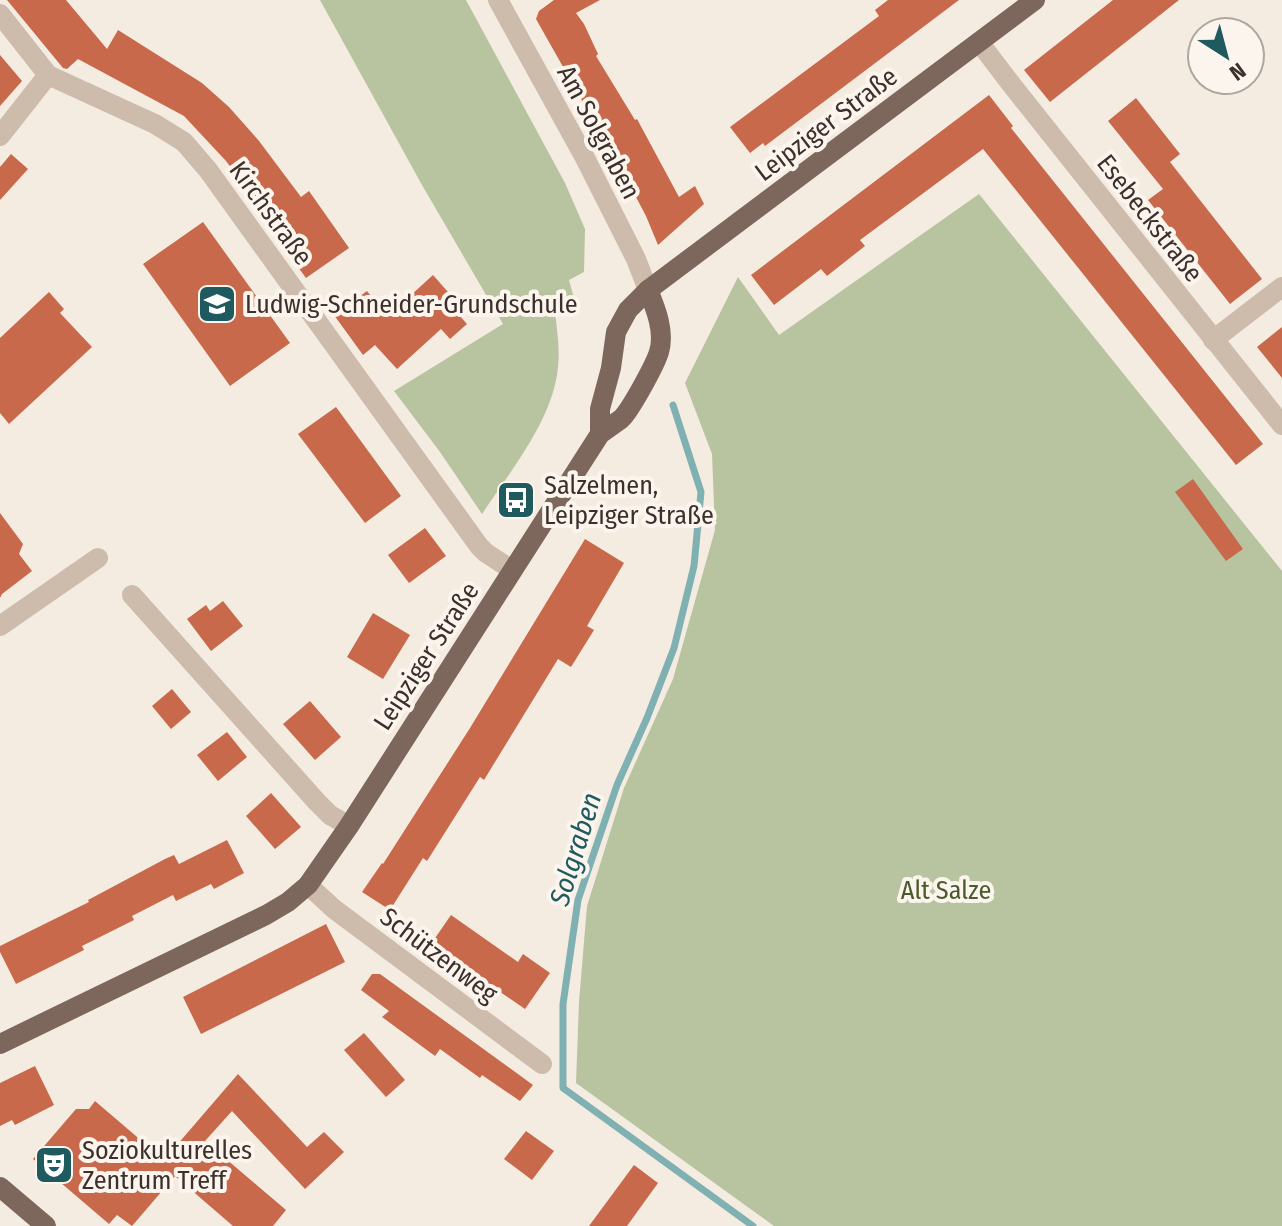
<svg xmlns="http://www.w3.org/2000/svg" width="1282" height="1226" font-family="'Fira Sans Condensed',sans-serif">
<style>
.green{fill:#b8c4a0}
.lines{fill:none;stroke-linecap:round;stroke-linejoin:round}
.stream{stroke:#7fb0b2;stroke-width:7}
.building{fill:#c8694b}
.minor{stroke:#cdbbac;stroke-width:20}
.major{stroke:#7d675c;stroke-width:20}
.labels{text-anchor:middle;stroke-width:8;stroke-linejoin:round;paint-order:stroke}
.street-label{font-size:26px;fill:#3b302b;stroke:#fbf5ee}
.poi-label{font-size:26px;fill:#3b302b;stroke:#fbf5ee;text-anchor:start}
.park-label{font-size:26px;fill:#4a5a2e;stroke:#fbf5ee}
.water-label{font-size:28px;font-style:italic;fill:#1f5a5e;stroke:#fbf5ee}
</style>
<rect width="100%" height="100%" fill="#f4ebe1"/>
<g class="green">
<path d="M 320,0 L 466,0 L 565,183 L 585,229 L 584,272 L 569,280 L 575,302 L 555,312 C 557,330 560,349 558,367 C 553,420 511,470 482,514 L 440,452 L 394,391 L 503,324 L 422,185 Z"/>
<polygon points="979,194 1282,571 1282,1226 774,1226 576,1083 579,1002 587,906 624,788 673,679 715,530 712,454 685,383 738,277 779,335"/>
</g>
<g class="lines">
<polyline class="stream" points="673,405 701,492 694,566 674,648 647,718 617,785 578,900 563,1004 563,1088 753,1226"/>
</g>
<g class="building">
<polygon points="7,0 66,0 107,49 118,30 202,83 229,107 259,141 301,197 309,191 349,248 306,278 266,223 271,220 226,161 184,116 78,59 67,69 63,68"/>
<polygon points="554,0 600,0 576,13 584,24 598,54 596,56 635,120 637,119 679,197 695,186 704,204 658,245 646,216 627,180 536,19 539,11"/>
<polygon points="888,0 959,0 765,146 763,143 750,153 730,127 879,16 875,10"/>
<polygon points="1113,0 1179,0 1050,102 1024,70"/>
<polygon points="0,55 22,81 0,106"/>
<polygon points="989,95 1013,126 1011,128 1263,444 1236,465 983,149 860,240 865,246 827,276 821,269 774,305 751,275"/>
<polygon points="1136,98 1180,154 1170,162 1262,279 1230,304 1148,200 1163,189 1108,121"/>
<polygon points="11,154 28,169 0,200 0,167"/>
<polygon points="203,222 290,343 230,386 143,264"/>
<polygon points="433,275 448,292 442,296 467,324 450,339 441,329 397,369 375,345 363,355 334,315 367,291 387,317"/>
<polygon points="49,292 64,309 60,313 92,347 9,424 0,413 0,338"/>
<polygon points="1282,327 1282,378 1257,347"/>
<polygon points="336,407 401,496 365,523 298,434"/>
<polygon points="1193,479 1243,549 1226,561 1175,492"/>
<polygon points="0,513 23,544 19,554 32,571 2,594 0,598"/>
<polygon points="425,528 446,556 409,583 388,555"/>
<polygon points="585,539 624,563 587,626 594,630 571,667 558,659 484,780 480,777 427,861 423,858 390,910 362,892 382,863 383,864 470,728"/>
<polygon points="223,601 243,626 211,651 187,619 206,605 210,611"/>
<polygon points="373,613 410,635 383,679 347,657"/>
<polygon points="172,689 191,712 171,729 152,706"/>
<polygon points="310,701 341,737 315,760 283,724"/>
<polygon points="227,732 247,757 218,781 197,755"/>
<polygon points="271,793 301,827 275,849 246,816"/>
<polygon points="227,840 244,873 214,889 211,884 176,901 173,895 132,916 134,920 82,946 84,950 16,984 0,952 0,946 89,902 88,900 165,859 174,855 179,864"/>
<polygon points="451,915 518,962 523,954 550,973 525,1009 431,944"/>
<polygon points="326,924 345,962 201,1034 183,997"/>
<polygon points="372,974 380,974 533,1085 520,1101 482,1075 480,1078 440,1049 435,1056 382,1017 389,1011 361,990"/>
<polygon points="364,1033 405,1080 386,1097 344,1050"/>
<polygon points="35,1066 54,1105 15,1125 12,1120 0,1126 0,1083"/>
<polygon points="238,1074 307,1147 324,1132 344,1152 305,1189 232,1111 205,1141 286,1210 273,1226 233,1226 175,1176 132,1226 117,1215 109,1224 33,1159 76,1109 89,1109 95,1101 164,1160"/>
<polygon points="526,1131 554,1151 532,1180 504,1159"/>
<polygon points="634,1165 658,1183 627,1226 589,1226"/>
</g>
<g class="lines">
<g class="minor">
<polyline points="498,0 585,158 636,259 648,290"/>
<polyline points="0,14 48,75 155,124 184,142 208,170 479,546 486,553 512,570"/>
<polyline points="979,42 1011,84 1282,425"/>
<polyline points="0,136 48,75"/>
<polyline points="1213,340 1282,287"/>
<polyline points="132,595 317,802 330,815 349,826"/>
<polyline points="0,626 98,558"/>
<polyline points="308,885 334,909 542,1064"/>
</g>
<g class="major">
<polyline points="600,434 600,409 611,368 616,332 628,310 648,290 696,254 1035,0"/>
<path d="M 0,1044 L 266,915 L 288,902 L 308,885 L 349,826 L 600,434 C 607,429 614,424 621,419 C 630,411 655,365 659,352 C 665,332 656,309 648,290"/>
<polyline points="0,1187 46,1226"/>
</g>
</g>
<defs>
<symbol id="school-square" viewBox="-11 -11 22 22"><rect x="-9" y="-9" width="18" height="18" rx="4" fill="#1f5a5e" stroke="#fbf5ee"/><path d="M0-5L7-2L0 1L-7-2ZM-4 1L0 2.5L4 1V4Q0 6-4 4Z" fill="#fff"/></symbol>
<symbol id="bus-square" viewBox="-11 -11 22 22"><rect x="-9" y="-9" width="18" height="18" rx="4" fill="#1f5a5e" stroke="#fbf5ee"/><path d="M-5-6H5V4H4V6H2V4H-2V6H-4V4H-5ZM-3.5-4V0h7V-4ZM-3.5 1.2v1.5H-2V1.2ZM2 1.2v1.5H3.5V1.2Z" fill="#fff"/></symbol>
<symbol id="theatre-square" viewBox="-11 -11 22 22"><rect x="-9" y="-9" width="18" height="18" rx="4" fill="#1f5a5e" stroke="#fbf5ee"/><path d="M-5-5.5Q0-4 5-5.5V0Q5 5 0 6Q-5 5-5 0ZM-3.3-2.5H-1v1.5H-3.3ZM1-2.5H3.3v1.5H1ZM-2.8 1Q0 5.5 2.8 1Z" fill="#fff"/></symbol>
</defs>
<g fill-rule="evenodd">
<use href="#school-square" x="195" y="282" width="44" height="44"/>
<use href="#bus-square" x="494" y="478" width="44" height="44"/>
<use href="#theatre-square" x="32" y="1143" width="44" height="44"/>
</g>
<g class="labels">
<g class="street-label">
<text transform="translate(826 124) rotate(-37)" y="9">Leipziger Straße</text>
<text transform="translate(599 132) rotate(62)" y="9">Am Solgraben</text>
<text transform="translate(271 213) rotate(54)" y="9">Kirchstraße</text>
<text transform="translate(1150 218) rotate(52)" y="9">Esebeckstraße</text>
<text transform="translate(426 656) rotate(-57)" y="9">Leipziger Straße</text>
<text transform="translate(439 955) rotate(37)" y="9">Schützenweg</text>
</g>
<g class="poi-label">
<text x="245" y="313">Ludwig-Schneider-Grundschule</text>
<text x="544" y="494">Salzelmen,<tspan x="544" dy="30">Leipziger Straße</tspan></text>
<text x="82" y="1159">Soziokulturelles<tspan x="82" dy="30">Zentrum Treff</tspan></text>
</g>
<g class="park-label">
<text x="946" y="899">Alt Salze</text>
</g>
<g class="water-label">
<text transform="translate(575 849) rotate(-73)" y="10">Solgraben</text>
</g>
</g>
<g transform="translate(1226 56) rotate(144)"><circle r="38" fill="#fbf5ee" stroke="#aea6a0" stroke-width="2"/>
<path d="M0-6L14 30L0 20L-14 30Z" fill="#1f5a5e"/>
<text y="-12" font-size="22" font-weight="bold" text-anchor="middle" fill="#3b302b">N</text>
</g>
</svg>
